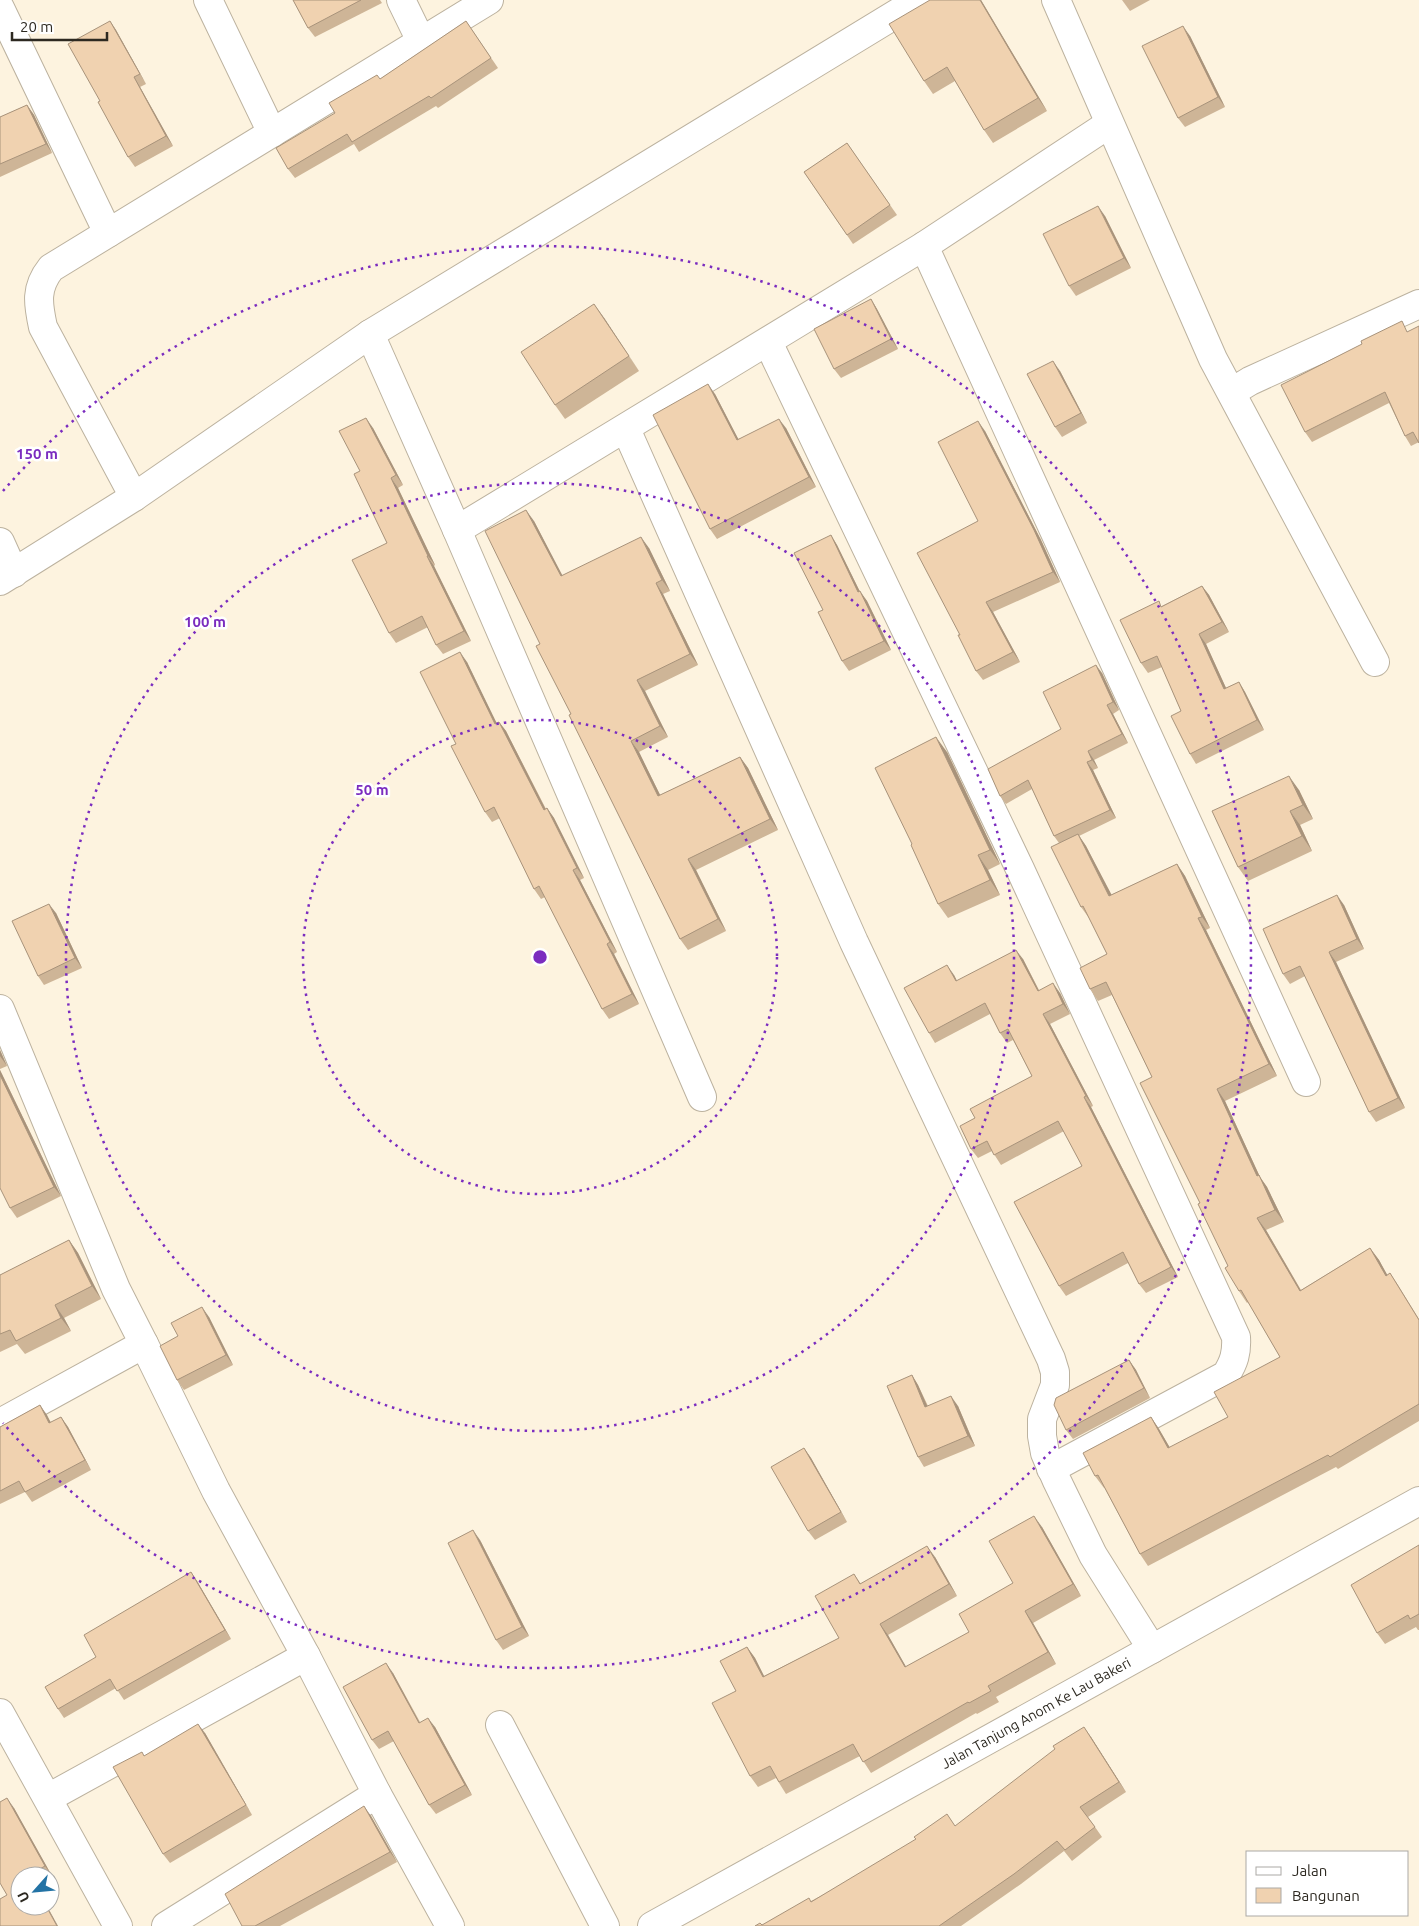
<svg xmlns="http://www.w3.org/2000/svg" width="1419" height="1926" font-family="Ubuntu,sans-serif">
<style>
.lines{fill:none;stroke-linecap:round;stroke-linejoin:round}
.street-casing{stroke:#bcb29f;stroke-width:30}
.secondary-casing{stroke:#bcb29f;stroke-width:30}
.street{stroke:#fff;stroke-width:28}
.secondary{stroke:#fff;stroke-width:28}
.wall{fill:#ceb597}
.shaded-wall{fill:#a8937b}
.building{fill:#f0d2b0;stroke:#a8937b}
.ring{fill:none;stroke:#7b2cbf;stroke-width:2.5;stroke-dasharray:2.5 5}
.labels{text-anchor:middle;stroke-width:5;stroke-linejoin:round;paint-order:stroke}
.street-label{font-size:14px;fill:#2d2921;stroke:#fff}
.centre{fill:#7b2cbf;stroke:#fff;stroke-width:2.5}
.ring-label{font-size:15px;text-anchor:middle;font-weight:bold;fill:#7b2cbf;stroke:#fff;stroke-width:5;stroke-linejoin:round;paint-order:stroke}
</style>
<rect width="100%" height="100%" fill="#fdf3df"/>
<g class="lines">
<defs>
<g id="street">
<polyline points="208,0 272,133"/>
<polyline points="401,0 421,41"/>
<polyline points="1056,0 1213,359 1375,662"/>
<polyline points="0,8 108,233"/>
<polyline points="924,246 1306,1082"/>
<polyline points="370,334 457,530 702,1097"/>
<path d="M 768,342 L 1020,869 L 1236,1337 C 1237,1353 1234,1362 1226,1375 L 1051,1469"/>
<polyline points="1232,392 1250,381 1419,304"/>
<polyline points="626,429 854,942 1051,1359 1055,1372 1055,1385 1042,1419 1042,1436 1045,1453 1057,1481 1093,1555 1152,1649"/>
<path d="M 134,497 L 43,327 C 38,304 35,288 51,268 L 489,0"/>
<polyline points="457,530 924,246 1109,124"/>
<polyline points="0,542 14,573"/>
<polyline points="0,581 134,497 370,334 919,0"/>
<polyline points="0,1009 116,1289 144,1344 0,1423"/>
<polyline points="144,1344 216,1491 306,1656 377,1794 450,1926"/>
<polyline points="0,1713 118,1926"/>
<polyline points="500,1725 605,1926"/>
<polyline points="48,1798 306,1656"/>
<polyline points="166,1926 377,1794"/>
</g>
<polyline id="secondary" points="652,1926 1419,1501"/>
</defs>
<use href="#street" class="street-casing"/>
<use href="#secondary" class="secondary-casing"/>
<use href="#street" class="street"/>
<use href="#secondary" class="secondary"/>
</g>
<g class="wall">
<polygon points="293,0 380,0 382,3 315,37 308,28"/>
<polygon points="981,0 1047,111 993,143 984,130 955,81 933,94 924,81"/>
<polygon points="1122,0 1150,0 1130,11"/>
<polygon points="110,21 116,30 146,84 140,87 173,146 135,167 128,157 100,101"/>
<polygon points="466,21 498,68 438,108 436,106 359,152 354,144 295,178 288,169 335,113 380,79"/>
<polygon points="1190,36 1225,107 1185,127 1178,118"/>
<polygon points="27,105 34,115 52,153 0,177 0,117"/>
<polygon points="847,143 897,215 853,244 804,172"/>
<polygon points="1105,216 1131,268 1076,296 1069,286"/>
<polygon points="871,299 877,309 898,349 841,378 834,369"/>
<polygon points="594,304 639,371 565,419 555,405"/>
<polygon points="1402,321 1419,442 1411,446 1405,436 1389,403 1312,442 1305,432 1362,344"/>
<polygon points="1060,371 1087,423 1062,437 1055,427"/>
<polygon points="715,394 738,439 786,428 816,487 717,539 710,529"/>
<polygon points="373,428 403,485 398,488 435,565 434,566 471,641 443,654 436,645 428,627 396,643 389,633 387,543 360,471"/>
<polygon points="985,431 1041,540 1060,582 993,612 1020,662 983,680 976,671 960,635 978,521"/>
<polygon points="534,521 562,576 649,548 670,591 663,594 698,665 645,691 668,737 639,752 660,795 740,757 748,768 778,830 696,870 726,931 688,950 680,939 571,714 540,644"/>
<polygon points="831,535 837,545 860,592 867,601 891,650 849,671 842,661 823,610"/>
<polygon points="1202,586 1209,595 1229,632 1206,644 1226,688 1239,682 1245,692 1264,730 1196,764 1190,754 1181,711 1162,667 1148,673 1141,663 1162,606"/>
<polygon points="467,662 496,723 499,722 506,731 546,809 547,808 554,818 584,878 580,880 617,952 614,954 639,1004 609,1019 602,1009 545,897 541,899 534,889 500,818 492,822 485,812 456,744"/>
<polygon points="1102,673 1119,710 1113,714 1128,743 1094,760 1098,768 1093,770 1116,818 1079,836 1086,846 1111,895 1177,864 1185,876 1210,928 1206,930 1277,1076 1225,1101 1260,1177 1267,1187 1284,1222 1266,1230 1301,1290 1370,1248 1379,1260 1387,1275 1390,1273 1398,1285 1419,1319 1419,1421 1338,1469 1336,1467 1148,1566 1140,1554 1104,1487 1104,1488 1095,1476 1151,1417 1159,1429 1170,1448 1228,1417 1280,1357 1248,1302 1247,1303 1239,1291 1200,1203 1152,1077 1112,995 1098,1001 1090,989 1107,954 1089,918 1081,907 1059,843 1054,836 1032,789 1006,804 1000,796 1061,729"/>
<polygon points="947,752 1000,864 988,870 1000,895 948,918 938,904 912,844"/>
<polygon points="1299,790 1313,819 1300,825 1312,851 1248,881 1238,867"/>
<polygon points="1344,905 1364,949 1336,962 1405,1108 1376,1122 1369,1112 1305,976 1290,984 1283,974"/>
<polygon points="56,913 82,968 44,985 38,976"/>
<polygon points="1023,959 1039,990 1060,993 1070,1014 1050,1024 1093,1106 1091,1107 1178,1277 1146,1293 1139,1284 1128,1263 1066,1296 1059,1286 1082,1166 1064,1131 1001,1165 992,1151 978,1158 971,1149 975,1118 1032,1076 1013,1040 1007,1043 1000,1033 990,1014 935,1043 929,1033 954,975 957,981"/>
<polygon points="0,1050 7,1066 0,1069"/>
<polygon points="0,1070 61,1196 17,1218 10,1208"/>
<polygon points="69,1240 78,1253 101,1299 64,1318 71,1331 25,1354 17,1344 0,1352 0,1275"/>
<polygon points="209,1317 233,1365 184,1390 177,1380 178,1336"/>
<polygon points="1129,1360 1136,1370 1150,1398 1073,1439 1066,1430"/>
<polygon points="912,1375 918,1385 928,1406 958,1406 975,1446 924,1467 918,1457"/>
<polygon points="40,1405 51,1423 61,1417 68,1427 91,1470 32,1502 25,1492 0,1504 0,1427"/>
<polygon points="804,1448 811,1458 847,1522 815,1540 808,1531"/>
<polygon points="1042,1527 1081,1596 1033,1623 1056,1664 996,1697 999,1702 977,1714 976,1713 871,1773 860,1756 786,1794 776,1778 758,1787 750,1776 736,1691 747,1647 755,1658 764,1676 839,1638 854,1574 861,1584 935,1557 957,1596 888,1635 906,1667 969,1632 1013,1583"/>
<polygon points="480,1540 529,1636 503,1650 496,1640"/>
<polygon points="1419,1545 1419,1630 1418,1630 1416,1627 1385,1644 1377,1633"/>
<polygon points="191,1572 197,1581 231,1639 124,1700 116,1688 64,1718 58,1709 96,1657"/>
<polygon points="393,1673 420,1722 435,1727 472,1795 436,1814 429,1805 394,1741 379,1749 372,1740"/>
<polygon points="205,1733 252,1815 170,1863 163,1854"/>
<polygon points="1091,1737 1126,1792 1088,1817 1102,1837 1072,1861 1064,1851 1021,1884 961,1926 755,1926 762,1925 811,1901 956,1826"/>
<polygon points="14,1808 52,1876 50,1877 50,1876 20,1876 7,1895"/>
<polygon points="371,1816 397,1862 280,1926 242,1926"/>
</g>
<g class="shaded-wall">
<polygon points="980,0 981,0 1047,111 1038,98"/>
<polygon points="110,21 116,30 146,84 140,74"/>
<polygon points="1183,26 1190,36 1225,107 1218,97"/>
<polygon points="134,77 140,87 173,146 166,136"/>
<polygon points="27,105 34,115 52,153 46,144"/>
<polygon points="1098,206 1105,216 1131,268 1124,258"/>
<polygon points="871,299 877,309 898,349 891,339"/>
<polygon points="594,304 605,319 639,371 629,356"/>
<polygon points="1053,361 1060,371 1087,423 1081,413"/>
<polygon points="708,384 715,394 744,450 737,440"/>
<polygon points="366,418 373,428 403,485 396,475"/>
<polygon points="779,419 786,428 816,487 809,477"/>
<polygon points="978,421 985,431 1041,540 1060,582 1053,572"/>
<polygon points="391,478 398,488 435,565 428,556"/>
<polygon points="526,510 534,521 569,588 561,576"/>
<polygon points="831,535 837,545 865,602 858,592"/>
<polygon points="641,537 649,548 670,591 662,580"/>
<polygon points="427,556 434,566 471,641 464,631"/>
<polygon points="656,583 663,594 698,665 690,654"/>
<polygon points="1202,586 1209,595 1229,632 1222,622"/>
<polygon points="860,591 867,601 891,650 884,641"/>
<polygon points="986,602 993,612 1020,662 1013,652"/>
<polygon points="1199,634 1206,644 1231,699 1224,689"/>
<polygon points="460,652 467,662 502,734 495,724"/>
<polygon points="1096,665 1102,673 1119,710 1113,702"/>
<polygon points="637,680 645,691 668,737 660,726"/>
<polygon points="1239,682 1245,692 1264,730 1257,720"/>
<polygon points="1107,705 1113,714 1128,743 1122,734"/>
<polygon points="499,722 506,731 551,820 544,810"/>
<polygon points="936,737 947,752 1000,864 990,850"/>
<polygon points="631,741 639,752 666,807 658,796"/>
<polygon points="1088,751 1094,760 1098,768 1092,760"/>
<polygon points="740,757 748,768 778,830 770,819"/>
<polygon points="1087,762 1093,770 1116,818 1110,810"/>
<polygon points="1289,776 1299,790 1313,819 1303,805"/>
<polygon points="547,808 554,818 584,878 577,868"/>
<polygon points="1290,811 1300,825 1312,851 1302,836"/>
<polygon points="1078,834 1086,846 1118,907 1109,896"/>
<polygon points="978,855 988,870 1000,895 990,880"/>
<polygon points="688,859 696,870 726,931 718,919"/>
<polygon points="1177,864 1185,876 1210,928 1202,917"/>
<polygon points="573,870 580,880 617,952 610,942"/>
<polygon points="1337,895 1344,905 1364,949 1357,939"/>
<polygon points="49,904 56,913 82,968 75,958"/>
<polygon points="1198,918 1206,930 1277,1076 1269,1064"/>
<polygon points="607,944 614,954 639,1004 632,994"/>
<polygon points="1016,950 1023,959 1044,1001 1038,991"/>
<polygon points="1329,952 1336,962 1405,1108 1398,1098"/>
<polygon points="947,965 954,975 962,991 956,981"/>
<polygon points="1053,983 1060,993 1070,1014 1063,1004"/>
<polygon points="1043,1014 1050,1024 1093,1106 1086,1096"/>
<polygon points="0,1050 7,1066 0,1056"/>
<polygon points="0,1070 61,1196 54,1187 0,1075"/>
<polygon points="1217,1089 1225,1101 1260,1177 1267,1187 1284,1222 1275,1210 1257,1176"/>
<polygon points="1084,1097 1091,1107 1178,1277 1171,1267"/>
<polygon points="1257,1218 1266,1230 1308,1303 1300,1291"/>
<polygon points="69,1240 78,1253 101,1299 92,1286"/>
<polygon points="1370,1248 1379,1260 1394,1287 1386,1276"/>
<polygon points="55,1305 64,1318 71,1331 61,1318"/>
<polygon points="202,1307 209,1317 233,1365 226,1355"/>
<polygon points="1129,1360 1136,1370 1150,1398 1144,1388"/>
<polygon points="912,1375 918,1385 932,1417 925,1407"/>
<polygon points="951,1396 958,1406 975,1446 968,1436"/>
<polygon points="40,1405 47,1415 56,1433 49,1423"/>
<polygon points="61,1417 68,1427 91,1470 85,1460"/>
<polygon points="1151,1417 1159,1429 1177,1460 1168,1448"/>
<polygon points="804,1448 811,1458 847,1522 841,1512"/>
<polygon points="1034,1516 1042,1527 1081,1596 1073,1584"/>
<polygon points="473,1530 480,1540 529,1636 522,1627"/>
<polygon points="927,1546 935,1557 957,1596 949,1584"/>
<polygon points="191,1572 197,1581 231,1639 225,1630"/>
<polygon points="1025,1611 1033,1623 1056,1664 1048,1652"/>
<polygon points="880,1624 888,1635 913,1679 905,1667"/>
<polygon points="747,1647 755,1658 770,1688 763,1677"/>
<polygon points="386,1663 393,1673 425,1733 419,1723"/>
<polygon points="428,1718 435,1727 472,1795 465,1785"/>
<polygon points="198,1724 205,1733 252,1815 246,1805"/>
<polygon points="1084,1727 1091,1737 1126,1792 1119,1782"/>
<polygon points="7,1798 14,1808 52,1876 45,1866"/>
<polygon points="364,1806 371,1816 397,1862 390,1852"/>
<polygon points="46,1906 47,1906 58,1926 57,1926"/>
</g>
<g class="building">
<polygon points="293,0 361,0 308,28"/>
<polygon points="930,0 980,0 1038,98 984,130 947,67 924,81 889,24"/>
<polygon points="110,21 140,74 134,77 166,136 128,157 98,102 100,101 68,44"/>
<polygon points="466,21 491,58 431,98 429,96 352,142 347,134 288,169 276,148 335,113 329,103 377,75 380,79"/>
<polygon points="1183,26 1218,97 1178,118 1142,46"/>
<polygon points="27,105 46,144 0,164 0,117"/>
<polygon points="847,143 890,205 847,235 804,172"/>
<polygon points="1098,206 1124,258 1069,286 1043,234"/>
<polygon points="871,299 891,339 834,369 814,329"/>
<polygon points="594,304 629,356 555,405 521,352"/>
<polygon points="1402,321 1407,332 1419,326 1419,443 1413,432 1405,436 1385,392 1305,432 1281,385 1362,344 1361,341"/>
<polygon points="1053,361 1081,413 1055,427 1027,374"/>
<polygon points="708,384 737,440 779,419 809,477 710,529 653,415"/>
<polygon points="366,418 396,475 391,478 428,556 427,556 464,631 436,645 422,616 389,633 352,560 387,543 354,474 360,471 339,431"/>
<polygon points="978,421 1034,530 1053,572 986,602 1013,652 976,671 958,635 960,635 917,553 978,521 938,442"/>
<polygon points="526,510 561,576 641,537 662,580 656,583 690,654 637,680 660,726 631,741 658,796 740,757 770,819 688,859 718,919 680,939 569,715 571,714 536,646 540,644 485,531"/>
<polygon points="831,535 858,592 860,591 884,641 842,661 818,612 823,610 794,553"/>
<polygon points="1202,586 1222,622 1199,634 1224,689 1239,682 1257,720 1190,754 1171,716 1181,711 1157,656 1141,663 1120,620 1159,601 1161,607"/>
<polygon points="460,652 495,724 499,722 544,810 547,808 577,868 573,870 610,942 607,944 632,994 602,1009 539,886 534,889 494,807 485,812 451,746 456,744 420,672"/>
<polygon points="1096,665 1113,702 1107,705 1122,734 1088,751 1092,760 1087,762 1110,810 1054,836 1028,780 1000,796 988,769 1061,729 1043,692"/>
<polygon points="936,737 990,850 978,855 990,880 938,904 911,845 912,844 875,768"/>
<polygon points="1289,776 1303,805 1290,811 1302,836 1238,867 1212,811"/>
<polygon points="1078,834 1109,896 1177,864 1202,917 1198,918 1269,1064 1217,1089 1257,1176 1259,1175 1275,1210 1257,1218 1300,1291 1370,1248 1386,1276 1390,1273 1419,1320 1419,1404 1330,1457 1328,1455 1140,1554 1098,1475 1095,1476 1083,1453 1151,1417 1168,1448 1228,1417 1214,1392 1280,1357 1241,1290 1239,1291 1225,1268 1228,1266 1198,1204 1200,1203 1140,1083 1152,1077 1106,982 1090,989 1080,968 1107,954 1083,906 1081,907 1051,847"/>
<polygon points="1337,895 1357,939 1329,952 1398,1098 1369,1112 1300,966 1283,974 1263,929"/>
<polygon points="49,904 75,958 38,976 12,921"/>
<polygon points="1016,950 1038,991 1053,983 1063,1004 1043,1014 1086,1096 1084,1097 1171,1267 1139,1284 1123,1252 1059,1286 1014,1202 1082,1166 1058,1121 994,1155 987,1141 971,1149 960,1126 975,1118 970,1109 1032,1076 1008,1029 1000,1033 985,1003 929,1033 904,988 947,965 956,981"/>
<polygon points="0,1075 54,1187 10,1208 0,1188"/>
<polygon points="69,1240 92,1286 55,1305 61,1318 16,1341 10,1330 0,1334 0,1275"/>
<polygon points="202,1307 226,1355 177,1380 160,1346 178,1336 171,1323"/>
<polygon points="1129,1360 1144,1388 1066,1430 1054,1405 1056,1398"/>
<polygon points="912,1375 925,1407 951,1396 968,1436 918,1457 887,1386"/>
<polygon points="40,1405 49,1423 61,1417 85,1460 25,1492 19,1481 0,1491 0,1427"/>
<polygon points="804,1448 841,1512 808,1531 771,1467"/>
<polygon points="1034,1516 1073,1584 1025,1611 1048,1652 988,1686 991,1691 969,1703 968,1702 863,1762 853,1744 779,1782 770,1766 750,1776 712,1703 736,1691 720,1661 747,1647 763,1677 839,1638 815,1596 854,1574 860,1584 927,1546 949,1584 880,1624 905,1667 969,1632 959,1614 1013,1583 989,1541"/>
<polygon points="473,1530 522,1627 496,1640 448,1543"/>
<polygon points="1419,1545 1419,1614 1410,1619 1408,1615 1377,1633 1351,1585"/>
<polygon points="191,1572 225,1630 117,1691 110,1679 58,1709 45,1687 96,1657 84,1635"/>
<polygon points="386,1663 419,1723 428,1718 465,1785 429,1805 388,1731 372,1740 343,1687"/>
<polygon points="198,1724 246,1805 163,1854 113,1767 142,1752 144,1756"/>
<polygon points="1084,1727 1119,1782 1080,1807 1095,1827 1065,1850 1057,1841 1014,1874 939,1926 755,1926 760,1923 762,1925 809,1898 811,1902 916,1839 914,1837 947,1814 955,1826 1055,1749 1053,1746"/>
<polygon points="7,1798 45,1866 29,1875 30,1876 20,1876 20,1906 46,1906 57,1926 0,1926 0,1899 7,1895 0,1883 0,1802"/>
<polygon points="364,1806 390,1852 255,1926 242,1926 225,1894"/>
</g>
<g class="ring">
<circle cx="540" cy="957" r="237"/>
<circle cx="540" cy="957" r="474"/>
<path d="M3 491A711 711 0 1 1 3 1423"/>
</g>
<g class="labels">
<g class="street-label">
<text transform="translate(1036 1713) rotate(-29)" y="5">Jalan Tanjung Anom Ke Lau Bakeri</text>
</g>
</g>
<circle cx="540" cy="957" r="8" class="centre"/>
<g class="ring-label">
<text x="37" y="459">150 m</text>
<text x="205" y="627">100 m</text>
<text x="372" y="795">50 m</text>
</g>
<rect x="1246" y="1851" width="162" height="65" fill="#ffffff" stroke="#aba9a6"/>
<rect x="1256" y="1867" width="25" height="8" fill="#ffffff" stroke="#aba9a6"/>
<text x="1292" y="1876" font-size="15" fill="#2d2921">Jalan</text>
<rect x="1256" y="1888" width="25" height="15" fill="#f0d2b0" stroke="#aba9a6"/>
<text x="1292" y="1901" font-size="15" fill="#2d2921">Bangunan</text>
<g transform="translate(35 1891) rotate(243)"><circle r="24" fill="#ffffff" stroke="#aba9a6"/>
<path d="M0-4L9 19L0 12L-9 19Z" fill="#2373a5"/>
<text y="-8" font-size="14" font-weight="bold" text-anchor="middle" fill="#2d2921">U</text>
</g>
<path d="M12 32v8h95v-8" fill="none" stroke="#2d2921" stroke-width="2.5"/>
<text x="20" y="32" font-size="15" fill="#2d2921" stroke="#ffffff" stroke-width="4" paint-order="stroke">20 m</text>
</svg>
